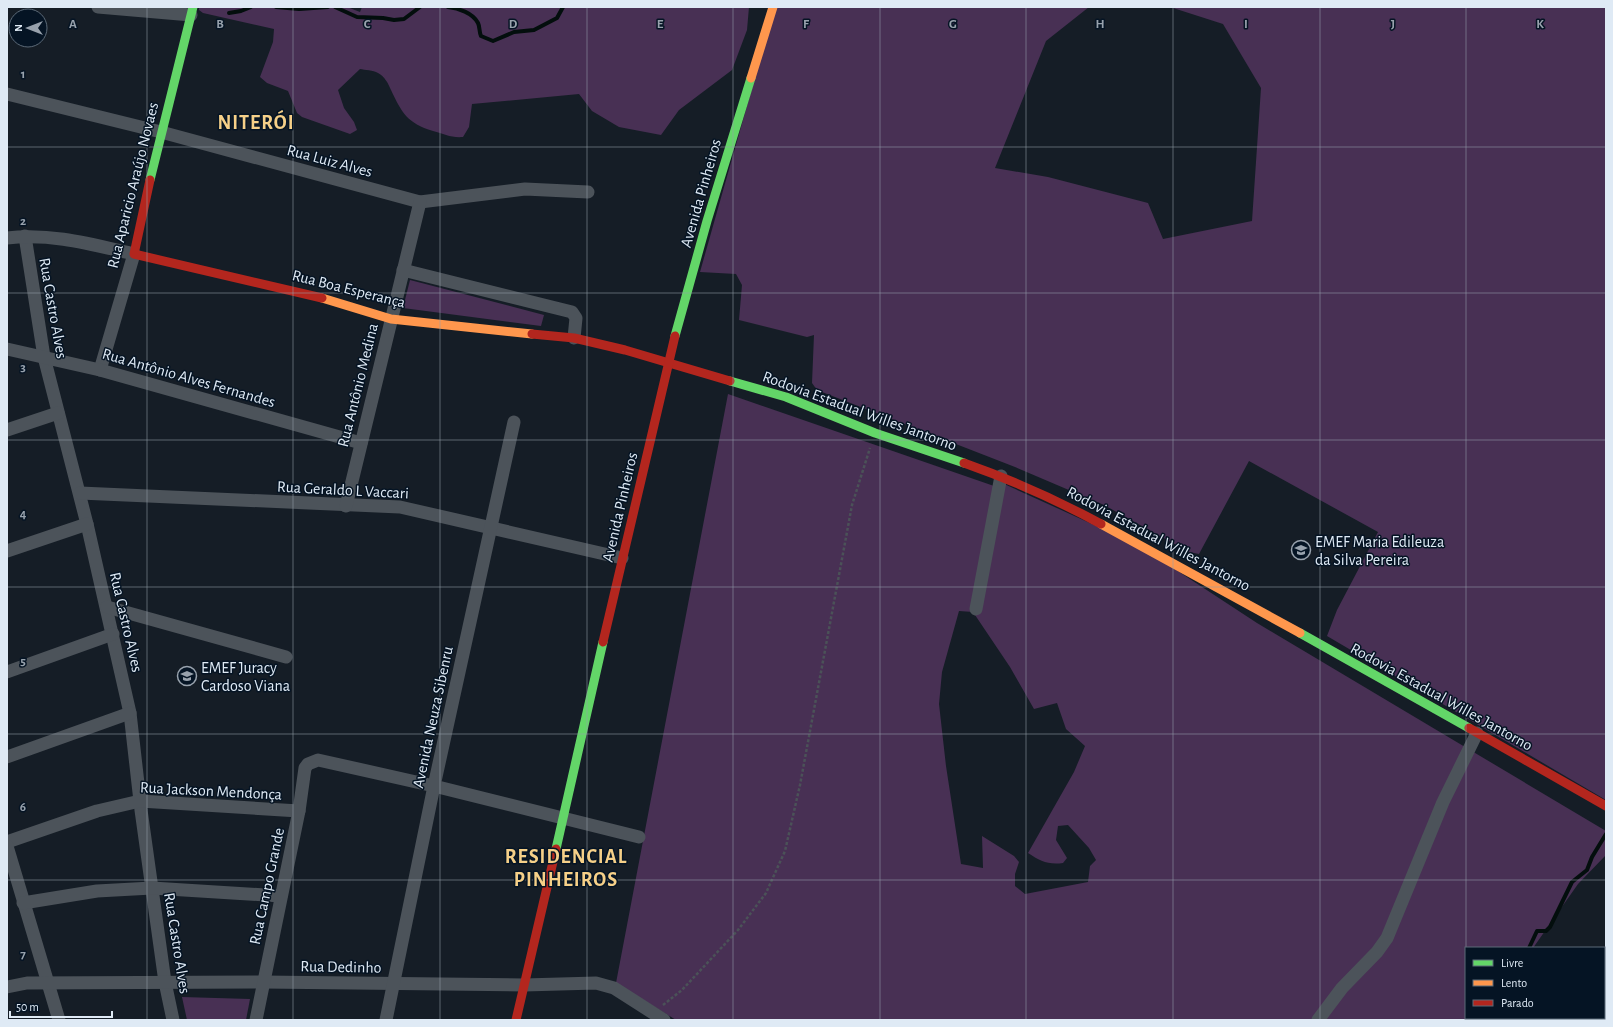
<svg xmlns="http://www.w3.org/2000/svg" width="1613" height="1027" font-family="'Alegreya Sans',sans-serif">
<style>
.green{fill:#483054;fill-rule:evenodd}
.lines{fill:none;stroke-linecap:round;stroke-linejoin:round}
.stream{stroke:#030e0d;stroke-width:4}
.path{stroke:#4b5258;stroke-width:2.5;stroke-dasharray:3 2;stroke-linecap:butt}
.street{stroke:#4c535a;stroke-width:13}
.fast{stroke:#63d668;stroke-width:9}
.slow{stroke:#ff974d;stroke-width:9}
.jam{stroke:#b3261e;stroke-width:9}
.grid{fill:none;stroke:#98a2ad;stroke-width:1;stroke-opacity:0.55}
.labels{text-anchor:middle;stroke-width:3;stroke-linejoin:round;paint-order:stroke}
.street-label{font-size:16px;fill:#dfeaf5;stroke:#051424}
.poi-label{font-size:16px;fill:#dfeaf5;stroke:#051424;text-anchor:start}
.district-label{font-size:20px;font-weight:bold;letter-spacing:1px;fill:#f6d088;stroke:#051424}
.grid-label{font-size:13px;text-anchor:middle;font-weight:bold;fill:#98a2ad;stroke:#051424;stroke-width:3;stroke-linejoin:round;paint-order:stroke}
</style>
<rect width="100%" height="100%" fill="#151d26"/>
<g class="green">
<path d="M 199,7 L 347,7 L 360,12 L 362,7 L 749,7 L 747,30 L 732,70 L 679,110 L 661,135 L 619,127 L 592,111 L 579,94 L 472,104 L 469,127 L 463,137 C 451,138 444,134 433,131 C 407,123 402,113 391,90 C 388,83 385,77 378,73 C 373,70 365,70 360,69 L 338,90 L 344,108 L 354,122 L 357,130 L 350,134 L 302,117 L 297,113 L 288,91 L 267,83 L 260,77 L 273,42 L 274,29 L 203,13 L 199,10 Z"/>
<polygon points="775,7 1089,7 1046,41 995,168 1048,177 1148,203 1163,239 1252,221 1261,88 1223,24 1170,7 1606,7 1606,800 1327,636 1337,610 1378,532 1249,461 1199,554 1189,552 1104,505 1015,467 817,390 812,383 814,335 807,337 739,320 742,285 736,274 700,272"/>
<polygon points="410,280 544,315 541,326 403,308"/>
<path d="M 728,394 L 994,486 L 1002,483 L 1138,545 L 1257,623 L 1606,831 L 1606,855 L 1578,884 L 1533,948 L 1466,948 L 1466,1018 L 1482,1018 L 1481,1020 L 676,1020 L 616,983 ZM 959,611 L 973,612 L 1010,667 L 1034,709 L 1057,703 L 1066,729 L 1085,746 L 1074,772 L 1028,853 C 1040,861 1048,865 1063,863 L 1067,858 L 1056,840 L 1058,826 L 1068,825 L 1089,848 L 1096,860 L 1090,866 L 1088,882 L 1025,894 L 1015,886 L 1015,874 L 1019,862 L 1014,856 L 982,836 L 983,868 L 961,864 L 946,766 L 939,704 L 942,672 Z"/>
<polygon points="182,997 250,999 246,1020 187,1020"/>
</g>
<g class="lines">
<g class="stream">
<polyline points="276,7 299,9 328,7"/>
<polyline points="335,7 357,17 383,18 394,20 404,19 420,7"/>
<path d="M 448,7 C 458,8 473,13 478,23 C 480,27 479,32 481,36 L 493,41 L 514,32 L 534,30 L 557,18 L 563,7"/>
<polyline points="229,13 241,11 251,7"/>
<polyline points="1529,948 1537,931 1546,931 1550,927 1572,882 1587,870 1592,857 1606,834"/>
<polyline points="1475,1020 1476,1018"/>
</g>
<polyline class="path" points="663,1005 682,990 738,930 766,893 785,851 800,785 852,505 870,448"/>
<g class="street">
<polyline points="98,7 191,15"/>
<polyline points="7,94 161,132 420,202 525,189 588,192"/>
<polyline points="25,236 44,357 87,524 130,713 141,810 165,982 173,1020"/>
<path d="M 7,238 C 52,233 90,244 134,254 L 100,370"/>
<polyline points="403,270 572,312 576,318 574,338"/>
<polyline points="7,349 100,370 361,443"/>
<polyline points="7,430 58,413"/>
<polyline points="80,493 400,507 622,558"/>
<polyline points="346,506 420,202"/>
<polyline points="7,551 87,524"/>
<polyline points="107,607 286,657"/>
<polyline points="976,609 1001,476"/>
<polyline points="7,672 113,634"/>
<polyline points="7,757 130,713"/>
<polyline points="7,842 97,811 140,801 299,811"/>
<polyline points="7,846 59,1020"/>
<polyline points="23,903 97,891 152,888 281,896"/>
<polyline points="7,987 27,983 263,982 524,985 596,983 614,988 664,1020"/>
<polyline points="256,1020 299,811 305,768 308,764 318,760 434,786 639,837"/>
<polyline points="386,1020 434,786 514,422"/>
<polyline points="1318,1020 1342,988 1377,952 1387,938 1443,802 1477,733"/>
</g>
<g class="fast">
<polyline points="150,180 193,7"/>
<polyline points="675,336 707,221 751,78"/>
<polyline points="730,381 786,397 875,433 964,463"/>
<polyline points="1300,633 1469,728"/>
<polyline points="556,849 603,642"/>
</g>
<g class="slow">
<polyline points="751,78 773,7"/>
<polyline points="322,298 391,319 532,334"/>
<polyline points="1101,524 1300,633"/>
</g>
<g class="jam">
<polyline points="150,180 134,254 322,298"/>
<polyline points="532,334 574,338 625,350 730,381"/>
<path d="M 964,463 C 1012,480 1057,500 1101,524"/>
<polyline points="603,642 675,336"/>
<polyline points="1469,728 1606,806"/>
<polyline points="516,1020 556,849"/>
</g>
</g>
<path class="grid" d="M 147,7 L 147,1020M 293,7 L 293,1020M 440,7 L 440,1020M 587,7 L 587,1020M 733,7 L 733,1020M 880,7 L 880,1020M 1026,7 L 1026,1020M 1173,7 L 1173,1020M 1320,7 L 1320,1020M 1466,7 L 1466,948M 7,147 L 1606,147M 7,293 L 1606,293M 7,440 L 1606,440M 7,587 L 1606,587M 7,734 L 1606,734M 7,880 L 1606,880M 1466,1018 L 1466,1020"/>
<defs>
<symbol id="school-ring" viewBox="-11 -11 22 22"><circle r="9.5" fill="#051424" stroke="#98a2ad" stroke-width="1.5"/><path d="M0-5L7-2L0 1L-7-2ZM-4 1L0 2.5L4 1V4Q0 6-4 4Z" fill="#98a2ad"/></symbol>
</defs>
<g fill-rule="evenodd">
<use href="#school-ring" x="1290" y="539" width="22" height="22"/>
<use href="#school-ring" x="176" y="665" width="22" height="22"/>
</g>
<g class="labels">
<g class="street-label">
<text transform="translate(330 160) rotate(15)" y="6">Rua Luiz Alves</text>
<text transform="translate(132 185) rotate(-76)" y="6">Rua Aparicio Araújo Novaes</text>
<text transform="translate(700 193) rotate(-74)" y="6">Avenida Pinheiros</text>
<text transform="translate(349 288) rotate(14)" y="6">Rua Boa Esperança</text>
<text transform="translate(54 308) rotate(80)" y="6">Rua Castro Alves</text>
<text transform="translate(189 377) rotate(16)" y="6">Rua Antônio Alves Fernandes</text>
<text transform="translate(357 385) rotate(-76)" y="6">Rua Antônio Medina</text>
<text transform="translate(860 410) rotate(20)" y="6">Rodovia Estadual Willes Jantorno</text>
<text transform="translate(343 489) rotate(3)" y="6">Rua Geraldo L Vaccari</text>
<text transform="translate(619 507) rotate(-77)" y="6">Avenida Pinheiros</text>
<text transform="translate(1159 538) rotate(28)" y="6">Rodovia Estadual Willes Jantorno</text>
<text transform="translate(127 622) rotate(77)" y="6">Rua Castro Alves</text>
<text transform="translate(1442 696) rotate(29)" y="6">Rodovia Estadual Willes Jantorno</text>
<text transform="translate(432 717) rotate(-78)" y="6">Avenida Neuza Sibenru</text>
<text transform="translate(211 790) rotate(3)" y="6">Rua Jackson Mendonça</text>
<text transform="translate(266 886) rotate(-78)" y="6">Rua Campo Grande</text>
<text transform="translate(178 943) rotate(81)" y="6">Rua Castro Alves</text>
<text transform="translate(341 966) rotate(1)" y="6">Rua Dedinho</text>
</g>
<g class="poi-label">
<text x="1315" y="547">EMEF Maria Edileuza<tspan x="1315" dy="18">da Silva Pereira</tspan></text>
<text x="201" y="673">EMEF Juracy<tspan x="201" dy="18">Cardoso Viana</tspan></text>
</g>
<g class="district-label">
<text x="256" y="129">NITERÓI</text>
<text x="566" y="863">RESIDENCIAL<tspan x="566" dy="23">PINHEIROS</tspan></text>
</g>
</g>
<g class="grid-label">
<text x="73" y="28">A</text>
<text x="220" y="28">B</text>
<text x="367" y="28">C</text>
<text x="513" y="28">D</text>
<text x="660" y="28">E</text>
<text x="806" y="28">F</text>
<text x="953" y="28">G</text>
<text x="1100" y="28">H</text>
<text x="1246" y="28">I</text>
<text x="1393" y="28">J</text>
<text x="1540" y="28">K</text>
<text x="23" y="78">1</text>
<text x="23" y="225">2</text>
<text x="23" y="371">3</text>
<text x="23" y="518">4</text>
<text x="23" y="665">5</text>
<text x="23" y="811">6</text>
<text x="23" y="958">7</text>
</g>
<rect width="1613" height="1027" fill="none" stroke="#dfeaf5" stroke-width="16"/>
<rect x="1465" y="947" width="140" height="72" fill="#051424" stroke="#5c6a78"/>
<rect x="1473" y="960" width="20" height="6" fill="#63d668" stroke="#5c6a78"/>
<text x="1501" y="967" font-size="12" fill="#dfeaf5">Livre</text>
<rect x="1473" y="980" width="20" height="6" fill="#ff974d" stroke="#5c6a78"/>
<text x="1501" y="987" font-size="12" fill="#dfeaf5">Lento</text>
<rect x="1473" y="1000" width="20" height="6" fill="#b3261e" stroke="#5c6a78"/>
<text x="1501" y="1007" font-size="12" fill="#dfeaf5">Parado</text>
<g transform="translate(28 28) rotate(270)"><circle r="19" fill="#051424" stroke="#5c6a78"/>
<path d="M0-3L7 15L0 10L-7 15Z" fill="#98a2ad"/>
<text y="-6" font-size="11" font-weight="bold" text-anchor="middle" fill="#dfeaf5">N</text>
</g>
<path d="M10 1011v6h102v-6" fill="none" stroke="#dfeaf5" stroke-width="2"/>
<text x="16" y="1011" font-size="12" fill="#dfeaf5" stroke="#051424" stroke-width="3" paint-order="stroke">50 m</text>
</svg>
